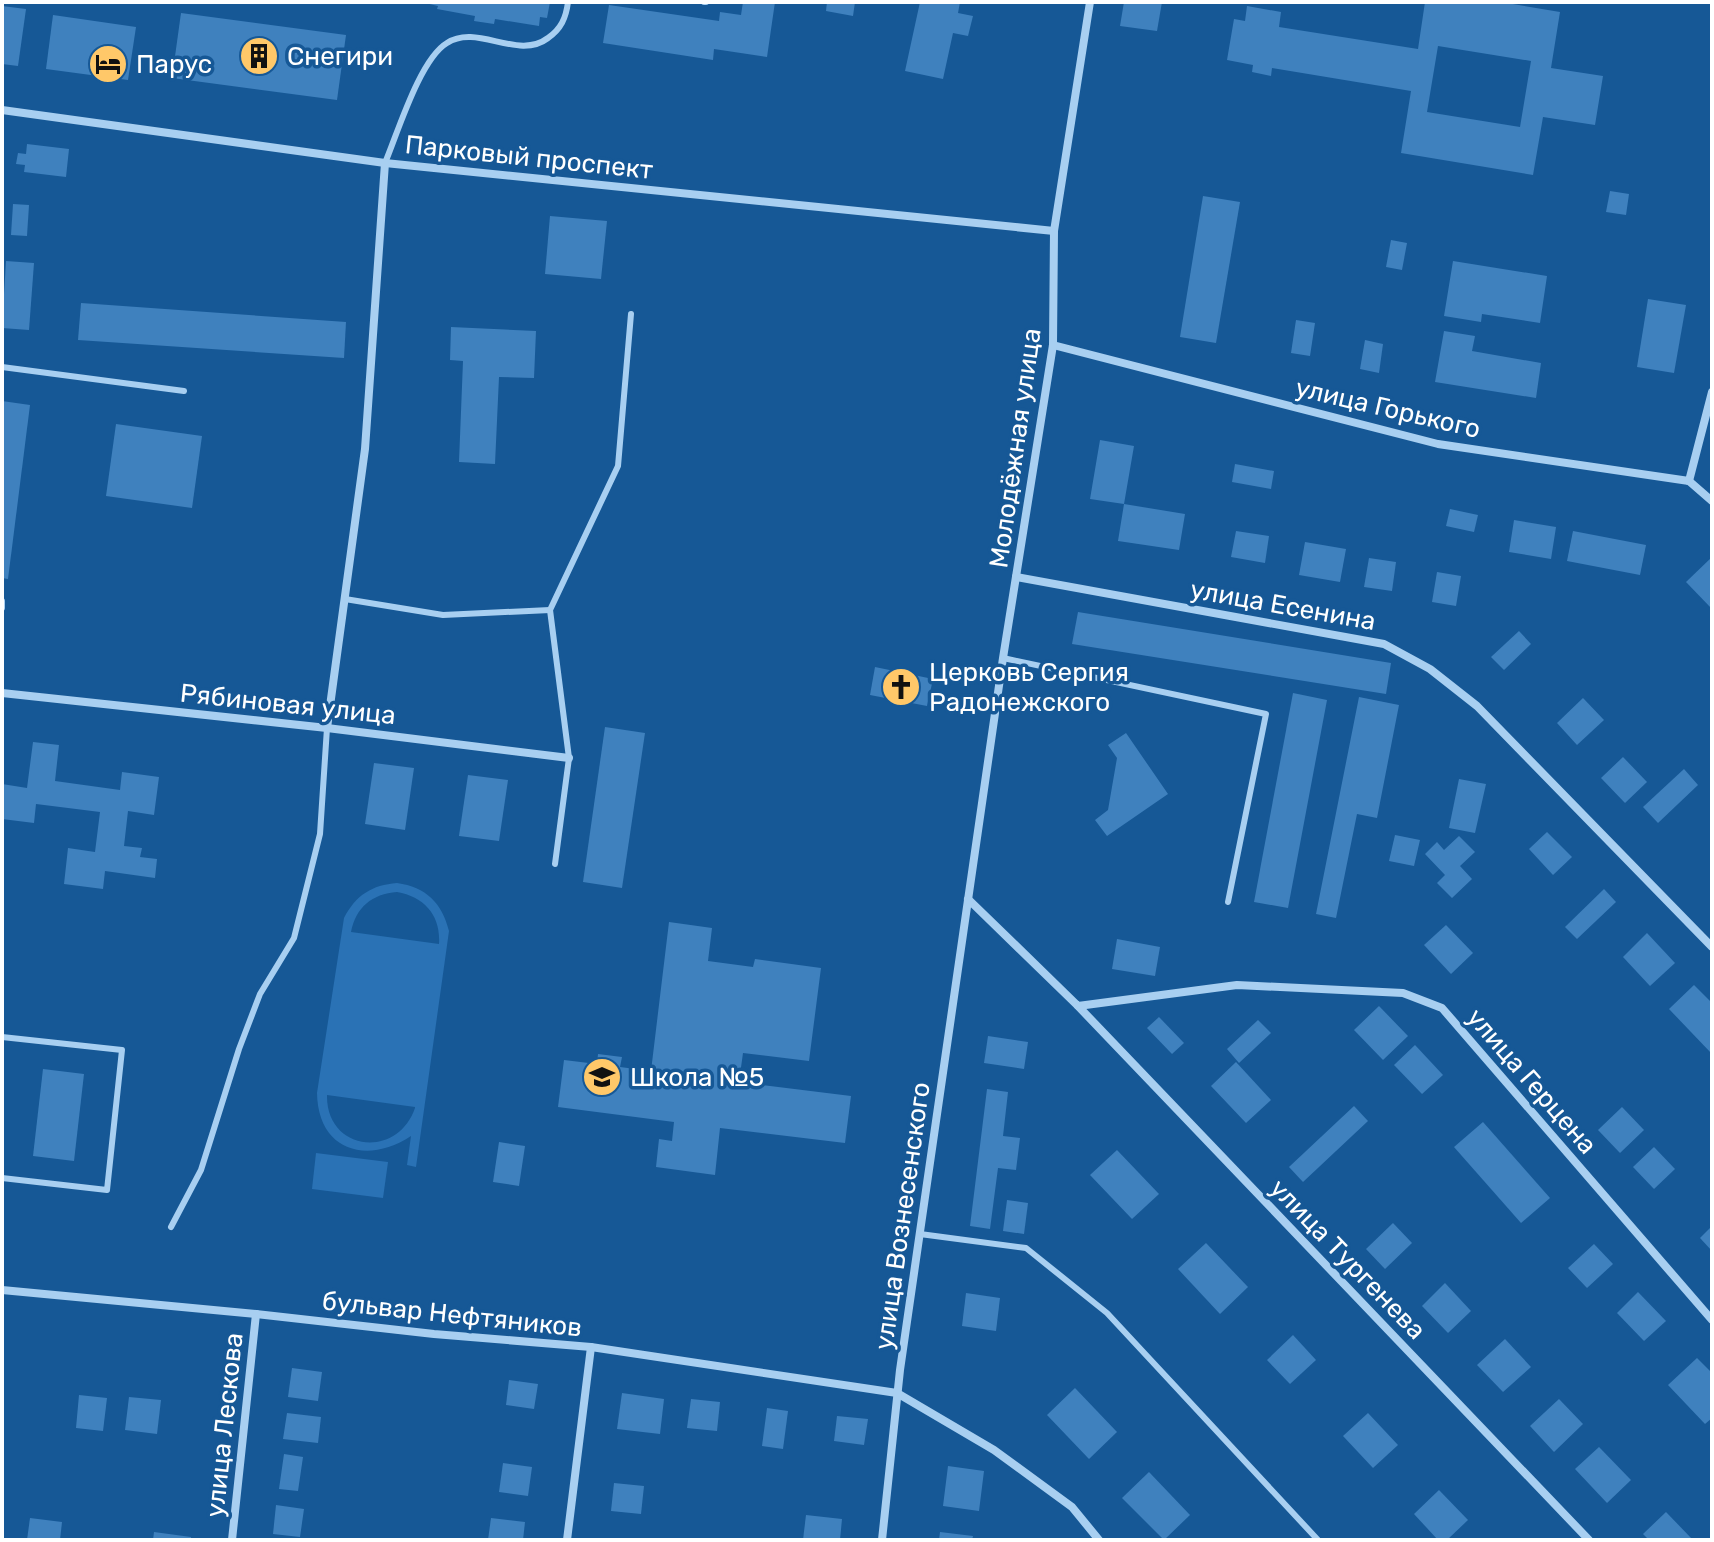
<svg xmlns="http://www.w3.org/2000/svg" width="1714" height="1542" font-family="Rubik,sans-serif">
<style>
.green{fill:#2a72b5;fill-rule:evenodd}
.building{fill:#3f81be;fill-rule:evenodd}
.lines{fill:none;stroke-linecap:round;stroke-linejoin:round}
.service{stroke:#a8cff1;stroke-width:6}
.minor{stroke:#a8cff1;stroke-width:8}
.labels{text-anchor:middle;stroke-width:7;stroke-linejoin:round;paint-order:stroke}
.poi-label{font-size:26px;fill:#fff;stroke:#165896;text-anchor:start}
.street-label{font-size:26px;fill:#fff;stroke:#165896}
</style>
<rect width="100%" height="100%" fill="#165896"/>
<g class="green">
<path d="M 397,883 C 426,887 442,903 449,931 L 416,1167 L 407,1165 L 411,1136 C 367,1165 318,1151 317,1093 L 344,918 C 356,895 372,885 397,883 ZM 397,892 C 425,897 441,916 439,944 L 351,932 C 356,907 372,894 397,892 ZM 327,1095 L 415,1107 L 415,1108 C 397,1160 326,1151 327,1095 Z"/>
<polygon points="316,1153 388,1162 383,1198 312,1189"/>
</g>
<g class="building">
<polygon points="421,2 550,2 547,18 540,17 539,26 495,19 494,24 474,21 475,16 437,9 438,6"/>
<polygon points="743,2 775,2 767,57 714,49 713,60 603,43 609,5 719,21 720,12 741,15"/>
<polygon points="827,2 855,2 853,16 826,11"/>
<polygon points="920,2 960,2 958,13 973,16 968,36 953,33 943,79 905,71"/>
<polygon points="1124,2 1162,2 1157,31 1120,26"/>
<path d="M 1425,2 L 1501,2 L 1560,12 L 1551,68 L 1603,76 L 1595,125 L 1543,117 L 1533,175 L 1401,153 L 1411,91 L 1272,68 L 1271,76 L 1252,72 L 1253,65 L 1227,60 L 1234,19 L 1245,21 L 1247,6 L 1281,12 L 1279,27 L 1418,49 ZM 1438,46 L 1531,61 L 1520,127 L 1427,112 Z"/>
<polygon points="2,6 26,9 18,66 2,64"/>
<polygon points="181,13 346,35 337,100 172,78"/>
<polygon points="53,15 136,27 128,80 46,69"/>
<polygon points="27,144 69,149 66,177 24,172 25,165 16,164 18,153 26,154"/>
<polygon points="1610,191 1629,194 1626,215 1606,212"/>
<polygon points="1203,196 1240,202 1216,343 1180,337"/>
<polygon points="13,204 29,205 27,236 11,235"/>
<polygon points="550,216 607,221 601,279 545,274"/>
<polygon points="1391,240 1407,243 1402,270 1386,267"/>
<polygon points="6,261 34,263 29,330 2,328"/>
<polygon points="1453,261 1547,276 1540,323 1482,314 1481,322 1444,316"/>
<polygon points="1648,299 1686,305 1674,373 1637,367"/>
<polygon points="81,303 346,322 344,358 78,340"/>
<polygon points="1296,320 1315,323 1310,356 1291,353"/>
<polygon points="451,327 536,331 534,378 499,377 495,464 459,462 463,361 450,360"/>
<polygon points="1444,331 1475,336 1472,351 1541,363 1536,398 1435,382"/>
<polygon points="1365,340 1383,344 1379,373 1360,369"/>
<polygon points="2,401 30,405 8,579 2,578"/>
<polygon points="116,424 202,436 192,508 106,496"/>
<polygon points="1100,440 1134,446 1124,504 1185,514 1179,550 1118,541 1124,504 1090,499"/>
<polygon points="1235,464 1274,471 1271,489 1232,482"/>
<polygon points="1450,509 1478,515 1474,532 1446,526"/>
<polygon points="1514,520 1556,527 1551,559 1509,552"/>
<polygon points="1236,531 1269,536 1265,563 1231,557"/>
<polygon points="1573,531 1646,545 1640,575 1567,561"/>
<polygon points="1305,542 1346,549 1340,582 1299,575"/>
<polygon points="1712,557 1712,609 1686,582"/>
<polygon points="1369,558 1396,562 1392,591 1364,587"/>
<polygon points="1437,572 1461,576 1456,606 1432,602"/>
<polygon points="1078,612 1391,663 1386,694 1072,644"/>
<polygon points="1519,631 1531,644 1504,670 1491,657"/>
<polygon points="875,667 933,679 927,706 870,695"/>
<polygon points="1293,693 1327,700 1288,908 1254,902"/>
<polygon points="1359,697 1399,705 1377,818 1357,814 1336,918 1316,914"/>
<polygon points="1583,698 1604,720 1577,745 1557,723"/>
<polygon points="605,727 645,733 622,888 583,882"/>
<polygon points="1126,733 1168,794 1107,836 1095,820 1108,810 1117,758 1108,745"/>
<polygon points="33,742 59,745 55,781 120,790 122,772 159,777 154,815 128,811 124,846 142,848 140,857 157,859 155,878 105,871 103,889 64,884 68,848 95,852 100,812 36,804 34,823 2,819 2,784 27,788"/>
<polygon points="1623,757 1647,782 1625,803 1601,778"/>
<polygon points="374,763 414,768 405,830 365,824"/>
<polygon points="1684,769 1698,785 1658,823 1643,807"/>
<polygon points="468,775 508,780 499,841 459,836"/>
<polygon points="1459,779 1486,784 1475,833 1449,828"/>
<polygon points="1547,832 1572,857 1553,875 1529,849"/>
<polygon points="1395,835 1420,840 1414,866 1389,861"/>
<polygon points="1459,836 1475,852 1460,866 1472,879 1452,898 1437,883 1445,875 1425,854 1437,842 1444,850"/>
<polygon points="1604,889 1616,902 1577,939 1565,927"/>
<polygon points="669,922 712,928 708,961 753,967 755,959 821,968 809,1061 743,1053 739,1082 851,1096 845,1143 720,1128 715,1175 656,1167 659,1139 672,1141 674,1122 558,1107 564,1060 597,1064 598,1054 622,1057 620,1067 651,1071"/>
<polygon points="1446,925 1473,953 1451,974 1424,945"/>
<polygon points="1647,933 1675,963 1650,986 1623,957"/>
<polygon points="1117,939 1160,947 1155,976 1112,969"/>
<polygon points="1694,985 1712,1003 1712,1054 1669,1009"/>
<polygon points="1379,1006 1408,1036 1383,1060 1354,1030"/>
<polygon points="1159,1017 1184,1043 1172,1054 1147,1028"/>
<polygon points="1258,1020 1271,1033 1239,1063 1227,1049"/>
<polygon points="988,1036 1028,1042 1024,1069 984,1063"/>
<polygon points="1415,1045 1443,1075 1422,1094 1394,1065"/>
<polygon points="1236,1062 1271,1100 1246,1123 1211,1086"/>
<polygon points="43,1069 84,1074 74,1161 33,1156"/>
<polygon points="987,1089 1008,1092 1003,1136 1020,1138 1016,1170 998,1168 990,1229 970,1226"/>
<polygon points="1354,1106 1368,1121 1303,1182 1289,1167"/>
<polygon points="1622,1107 1644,1130 1620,1153 1598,1130"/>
<polygon points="1483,1122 1550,1198 1521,1223 1454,1147"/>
<polygon points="499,1142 525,1146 519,1186 493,1182"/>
<polygon points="1654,1147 1675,1169 1654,1189 1633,1167"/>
<polygon points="1117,1150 1159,1194 1132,1219 1090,1175"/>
<polygon points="1007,1200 1028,1203 1024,1234 1003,1231"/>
<polygon points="1393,1223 1412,1243 1385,1269 1366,1249"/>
<polygon points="1712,1226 1712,1251 1700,1238"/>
<polygon points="1206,1243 1248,1287 1220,1314 1178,1269"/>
<polygon points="1594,1244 1613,1264 1587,1288 1568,1268"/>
<polygon points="1445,1283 1471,1311 1448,1333 1422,1306"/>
<polygon points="1638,1292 1666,1321 1644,1341 1617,1313"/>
<polygon points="966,1293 1000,1298 996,1331 962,1326"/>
<polygon points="1293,1335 1316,1360 1290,1384 1267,1360"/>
<polygon points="1505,1339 1531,1367 1503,1392 1477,1365"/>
<polygon points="1697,1358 1712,1373 1712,1418 1705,1424 1668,1385"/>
<polygon points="292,1368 322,1372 318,1401 288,1397"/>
<polygon points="509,1380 538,1384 534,1409 506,1405"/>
<polygon points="1075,1388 1117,1432 1089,1459 1047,1415"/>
<polygon points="622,1393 664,1399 660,1434 617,1429"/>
<polygon points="79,1395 107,1398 103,1431 76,1428"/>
<polygon points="129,1397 161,1400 157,1434 125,1430"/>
<polygon points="691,1399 720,1402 717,1431 687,1428"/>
<polygon points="1559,1399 1583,1424 1554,1452 1530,1426"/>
<polygon points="767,1408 788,1411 783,1449 762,1446"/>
<polygon points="287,1413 321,1417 318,1443 283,1439"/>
<polygon points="1368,1413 1398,1445 1373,1468 1343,1436"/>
<polygon points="837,1416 868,1419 864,1445 834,1441"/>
<polygon points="1599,1447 1631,1480 1607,1503 1575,1469"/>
<polygon points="284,1454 303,1457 298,1491 279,1489"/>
<polygon points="503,1463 532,1467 528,1496 499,1492"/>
<polygon points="948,1466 984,1471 979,1511 943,1506"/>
<polygon points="1149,1472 1190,1515 1164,1540 1122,1498"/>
<polygon points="614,1483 644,1486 641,1514 611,1511"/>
<polygon points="1439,1490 1468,1520 1447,1540 1438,1540 1414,1514"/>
<polygon points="276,1505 304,1509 300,1537 273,1534"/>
<polygon points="1666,1512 1693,1540 1649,1540 1643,1534"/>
<polygon points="806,1515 842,1519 840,1540 803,1540"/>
<polygon points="30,1518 62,1522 60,1540 27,1540"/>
<polygon points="491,1518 525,1522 523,1540 488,1540"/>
<polygon points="154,1532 191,1537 191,1540 153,1540"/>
<polygon points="940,1532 973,1536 972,1540 939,1540"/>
</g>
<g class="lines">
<g class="service">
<polyline points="704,2 706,2"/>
<path d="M 385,163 C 398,132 420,59 447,43 C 477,23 518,61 548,38 C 561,29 566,18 568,2"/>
<polyline points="2,367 184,391"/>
<polyline points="345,599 443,615 550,610"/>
<polyline points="2,601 2,608"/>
<polyline points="1003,658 1266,714 1228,902"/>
<polyline points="555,864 569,758 550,610 618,466 631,314"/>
<polyline points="2,1037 122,1050 107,1190 2,1178"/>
<polyline points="171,1227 201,1170 239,1049 260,994 294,938 320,834 327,728"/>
<polyline points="920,1234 1026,1248 1107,1313 1318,1540"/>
</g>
<g class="minor">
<polyline points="2,110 385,163 1054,231"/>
<polyline points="1053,345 1438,444 1689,481 1712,501"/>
<polyline points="1689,481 1712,392"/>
<polyline points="1016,577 1384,644 1430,669 1477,706 1712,947"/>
<polyline points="2,693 327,728 569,758"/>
<polyline points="327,728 365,449 385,163"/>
<polyline points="968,899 1078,1006 1237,985 1403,993 1442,1008 1712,1320"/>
<polyline points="1078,1006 1589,1540"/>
<polyline points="2,1290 256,1314 434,1334 591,1347 897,1393 994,1450 1072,1507 1099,1540"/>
<polyline points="232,1540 256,1314"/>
<polyline points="567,1540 591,1347"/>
<polyline points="882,1540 900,1370 1003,658 1053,345 1054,231 1090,2"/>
</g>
</g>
<defs>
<symbol id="building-disc" viewBox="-11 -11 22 22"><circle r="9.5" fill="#ffc869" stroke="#165896"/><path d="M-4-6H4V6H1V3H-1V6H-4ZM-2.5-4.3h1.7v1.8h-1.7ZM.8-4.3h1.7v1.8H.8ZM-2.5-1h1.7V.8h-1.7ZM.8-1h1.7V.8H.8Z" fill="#111"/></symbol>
<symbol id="hotel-disc" viewBox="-11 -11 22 22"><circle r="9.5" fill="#ffc869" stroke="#165896"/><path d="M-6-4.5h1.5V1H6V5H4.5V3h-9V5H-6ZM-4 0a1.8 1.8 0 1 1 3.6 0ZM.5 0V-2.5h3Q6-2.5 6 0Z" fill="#111"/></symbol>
<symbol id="church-disc" viewBox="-11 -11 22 22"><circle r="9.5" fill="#ffc869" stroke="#165896"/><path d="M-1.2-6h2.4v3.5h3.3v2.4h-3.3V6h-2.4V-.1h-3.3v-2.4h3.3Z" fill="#111"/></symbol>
<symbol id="school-disc" viewBox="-11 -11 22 22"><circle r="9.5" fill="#ffc869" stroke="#165896"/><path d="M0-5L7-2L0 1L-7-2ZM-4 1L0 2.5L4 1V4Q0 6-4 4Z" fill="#111"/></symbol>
</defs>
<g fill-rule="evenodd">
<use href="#building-disc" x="237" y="34" width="44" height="44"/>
<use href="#hotel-disc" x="86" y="42" width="44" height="44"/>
<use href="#church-disc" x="879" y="665" width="44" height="44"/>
<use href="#school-disc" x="580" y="1055" width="44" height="44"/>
</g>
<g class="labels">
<g class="poi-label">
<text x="287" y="65">Снегири</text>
<text x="136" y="73">Парус</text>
<text x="929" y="681">Церковь Сергия<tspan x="929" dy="30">Радонежского</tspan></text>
<text x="630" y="1086">Школа №5</text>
</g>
<g class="street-label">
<text transform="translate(529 157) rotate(6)" y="9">Парковый проспект</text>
<text transform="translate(1388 408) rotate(13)" y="9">улица Горького</text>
<text transform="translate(1015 448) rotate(-82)" y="9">Молодёжная улица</text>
<text transform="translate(1283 605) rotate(10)" y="9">улица Есенина</text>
<text transform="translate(288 704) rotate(6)" y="9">Рябиновая улица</text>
<text transform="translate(1532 1081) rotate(49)" y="9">улица Герцена</text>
<text transform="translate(902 1216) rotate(-82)" y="9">улица Вознесенского</text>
<text transform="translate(1348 1259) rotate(46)" y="9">улица Тургенева</text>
<text transform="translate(452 1314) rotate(6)" y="9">бульвар Нефтяников</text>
<text transform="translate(224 1425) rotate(-84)" y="9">улица Лескова</text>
</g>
</g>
<rect width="1714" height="1542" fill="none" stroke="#ffffff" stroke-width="8"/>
</svg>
